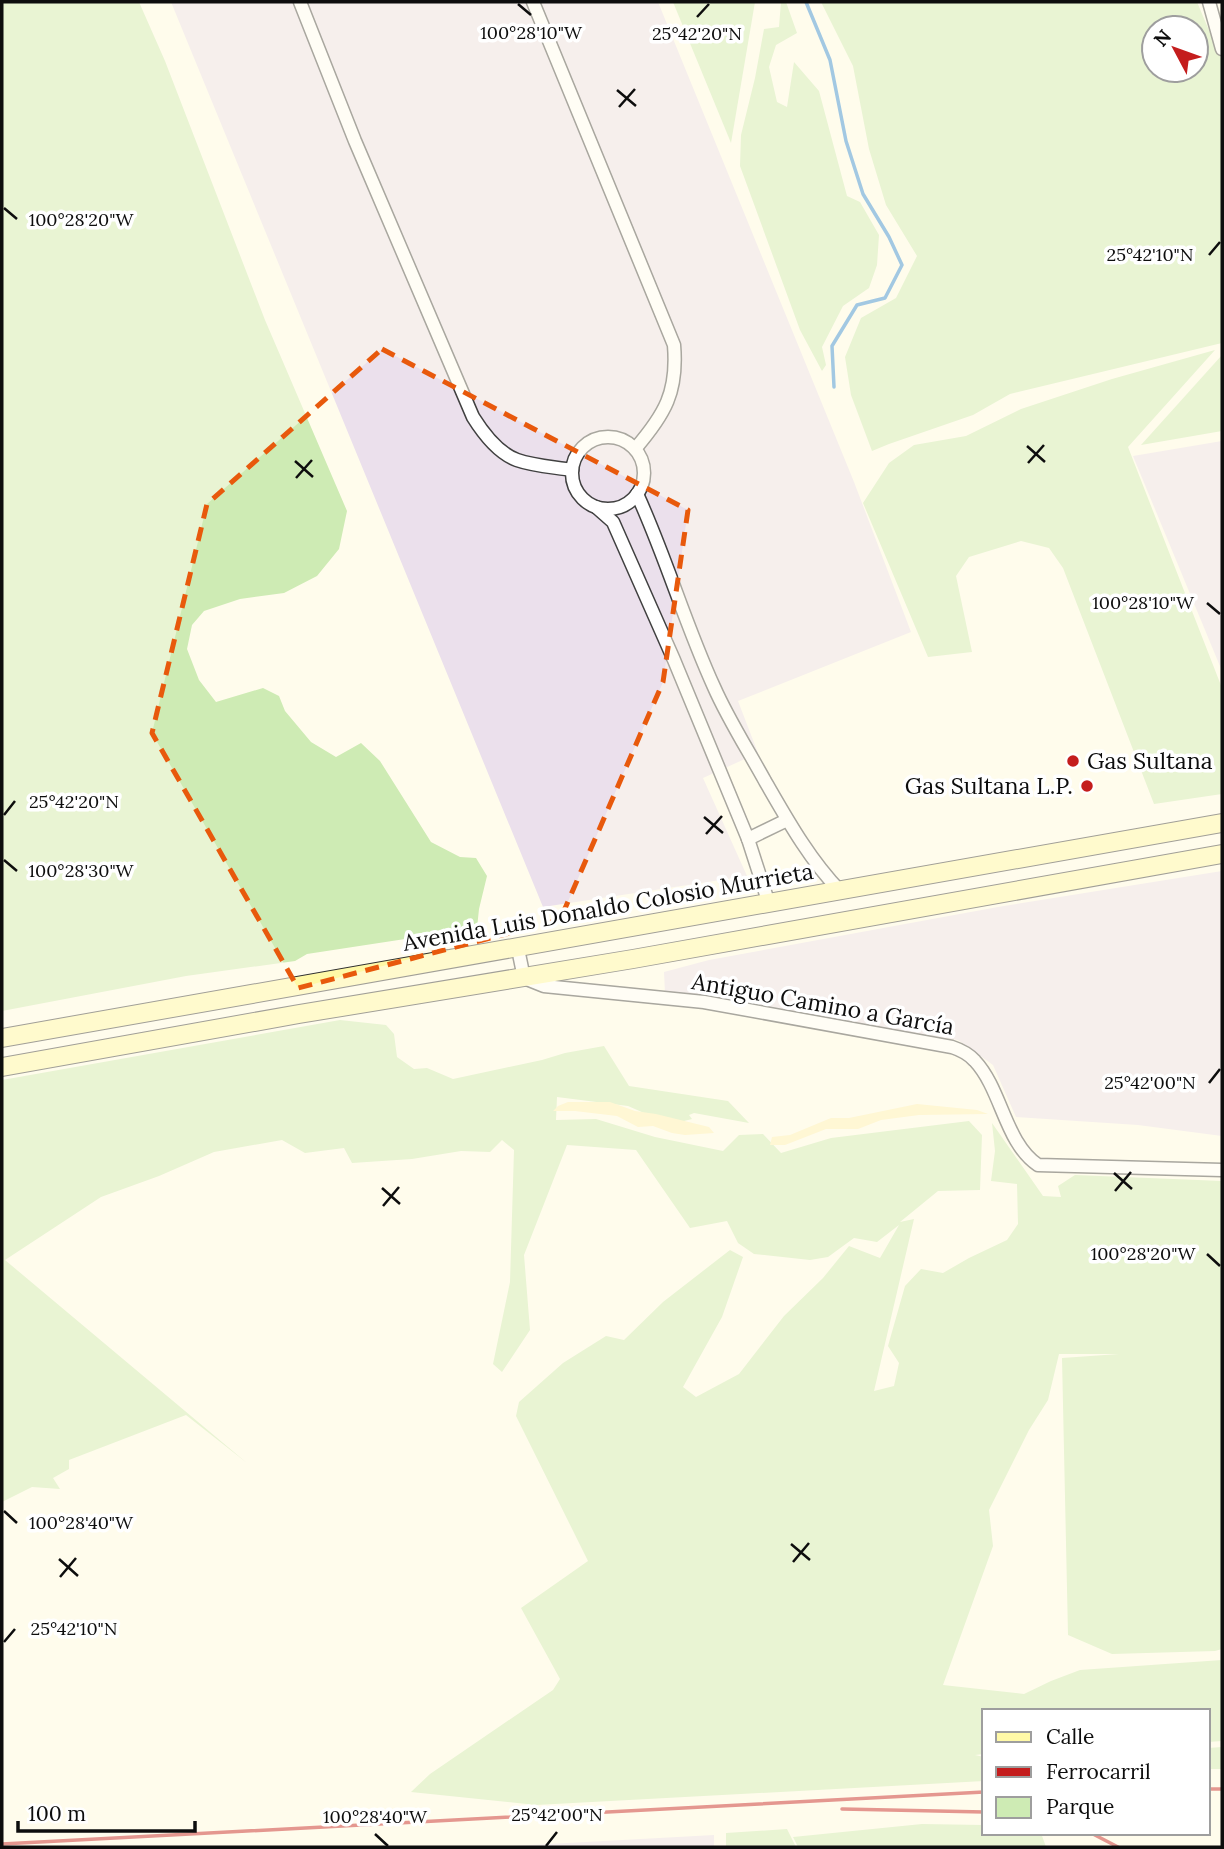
<svg xmlns="http://www.w3.org/2000/svg" width="1224" height="1849" font-family="Lora,serif">
<style>
.industrial{fill:#ebe0ec}
.green{fill:#ceebb4;fill-rule:evenodd}
.sand{fill:#fef1b5}
.lines{fill:none;stroke-linecap:round;stroke-linejoin:round}
.stream{stroke:#318bd5;stroke-width:3.5}
.minor-casing{stroke:#404040;stroke-width:15}
.secondary-casing{stroke:#2f2f2f;stroke-width:20}
.minor{stroke:#fff;stroke-width:12}
.secondary{stroke:#fff9a7;stroke-width:18}
.rail{stroke:#c41d1d;stroke-width:3.5}
.marked{fill:none;stroke:#e8590c;stroke-width:5;stroke-dasharray:14 9;stroke-linejoin:round}
.ticks{fill:none;stroke:#0d0d0d;stroke-width:2.5}
.poi-dot{fill:#c41d1d;stroke:#fff;stroke-width:2.5}
.labels{text-anchor:middle;stroke-width:7;stroke-linejoin:round;paint-order:stroke}
.poi-label{font-size:23px;fill:#0d0d0d;stroke:#fff;text-anchor:start}
.street-label{font-size:23px;fill:#0d0d0d;stroke:#fff}
.ticks-label{font-size:18px;text-anchor:middle;fill:#0d0d0d;stroke:#fff;stroke-width:7;stroke-linejoin:round;paint-order:stroke}
</style>
<rect width="100%" height="100%" fill="#fffcec"/>
<g class="industrial">
<polygon points="171,2 658,2 854,482 911,632 738,701 758,753 703,778 747,876 543,907"/>
<polygon points="1222,441 1222,671 1133,456"/>
<polygon points="1222,871 1222,1136 1138,1125 1016,1117 993,1065 958,1040 665,993 664,972 709,960 998,907"/>
<polygon points="714,1835 714,1847 495,1847"/>
</g>
<g class="green">
<polygon points="2,2 139,2 165,61 265,320 347,511 339,549 317,576 284,593 240,599 204,611 192,625 187,649 199,680 216,702 263,688 279,696 285,711 311,742 336,757 361,743 380,761 431,842 460,857 476,858 487,876 479,909 477,928 307,954 295,961 186,976 2,1011"/>
<polygon points="673,2 755,2 731,143"/>
<polygon points="781,2 786,2 797,33 776,45 769,67 777,102 787,107 794,62 819,91 847,196 860,202 879,235 877,265 869,288 843,306 822,347 826,365 822,371 800,330 740,166 741,135 755,78 764,29 779,27"/>
<path d="M 821,2 L 1197,2 L 1222,61 L 1222,343 L 1010,394 L 973,415 L 889,444 L 872,451 L 851,395 L 845,357 L 861,318 L 896,298 L 917,256 L 886,205 L 869,149 L 853,66 ZM 1154,28 L 1196,28 L 1196,70 L 1154,70 Z"/>
<polygon points="1215,350 1128,447 1222,688 1222,794 1154,804 1063,568 1049,548 1021,541 969,557 956,576 972,652 928,657 863,503 889,463 914,445 966,436 1021,409 1112,379"/>
<polygon points="1222,355 1222,431 1141,445"/>
<polygon points="340,1020 386,1025 394,1034 397,1057 414,1069 427,1068 453,1079 542,1060 565,1053 604,1046 629,1086 728,1101 749,1123 694,1113 689,1115 692,1119 680,1122 651,1116 628,1106 557,1097 556,1120 596,1119 655,1137 723,1151 739,1135 763,1134 781,1153 831,1138 969,1121 982,1135 980,1190 938,1191 900,1222 914,1219 874,1391 894,1386 899,1363 888,1346 905,1286 921,1269 943,1273 969,1258 1007,1240 1018,1224 1017,1184 991,1181 995,1151 992,1123 1043,1196 1061,1197 1058,1186 1075,1175 1222,1181 1222,1649 1215,1651 1112,1654 1068,1635 1062,1358 1119,1354 1059,1354 1048,1400 1029,1430 989,1510 993,1546 943,1685 1024,1694 1051,1681 1080,1670 1222,1660 1222,1741 1208,1742 1208,1711 984,1711 984,1754 975,1755 984,1757 984,1781 536,1805 411,1792 430,1774 553,1690 560,1679 521,1608 588,1561 516,1416 519,1402 563,1363 606,1336 624,1340 663,1302 730,1250 743,1257 722,1317 683,1387 696,1397 739,1374 784,1316 823,1278 849,1246 880,1258 899,1225 877,1242 854,1238 828,1257 810,1260 754,1254 738,1243 727,1221 690,1228 636,1150 567,1145 524,1255 530,1330 502,1372 493,1364 510,1282 514,1150 502,1140 490,1152 461,1151 412,1159 352,1163 344,1148 305,1153 282,1140 214,1152 159,1176 101,1197 5,1260 247,1463 186,1415 69,1460 69,1469 53,1478 60,1489 32,1487 2,1502 2,1080"/>
<polygon points="1222,1747 1222,1769 1208,1769 1208,1748"/>
<polygon points="922,1824 984,1825 984,1833 1041,1833 1046,1847 798,1847 793,1837"/>
<polygon points="787,1829 796,1847 726,1847 726,1833"/>
</g>
<g class="sand">
<polygon points="568,1102 610,1102 635,1111 656,1114 709,1127 714,1133 685,1135 672,1133 653,1126 638,1127 617,1116 575,1111 553,1111 558,1106"/>
<polygon points="917,1104 977,1110 988,1114 919,1115 881,1120 858,1129 826,1129 785,1145 770,1145 772,1137 790,1135 831,1118 849,1118"/>
</g>
<g class="lines">
<polyline class="stream" points="806,2 830,60 846,141 863,194 889,237 902,265 885,298 857,305 832,346 834,387"/>
<defs>
<g id="minor">
<path d="M 300,2 L 355,141 L 473,417 C 483,433 498,453 517,460 C 534,466 554,467 572,470"/>
<path d="M 533,2 L 674,345 C 678,392 665,414 635,449"/>
<polyline points="1209,2 1222,49"/>
<circle cx="608" cy="473" r="36"/>
<path d="M 637,494 C 666,557 685,624 714,687 C 728,719 748,750 765,781 C 787,819 809,859 840,891"/>
<polyline points="596,507 613,522 674,660 748,839 769,904"/>
<polyline points="748,839 787,820"/>
<path d="M 518,949 L 524,978 L 544,986 L 704,1002 L 952,1047 C 961,1050 969,1054 975,1061 C 1002,1090 1005,1143 1038,1165 L 1222,1170"/>
</g>
<g id="secondary">
<polyline points="2,1038 1222,823"/>
<polyline points="2,1067 299,1014 633,959 1222,854"/>
</g>
</defs>
<use href="#minor" class="minor-casing"/>
<use href="#secondary" class="secondary-casing"/>
<use href="#minor" class="minor"/>
<use href="#secondary" class="secondary"/>
<g class="rail">
<polyline points="1208,1789 1222,1789"/>
<polyline points="842,1809 984,1812"/>
<polyline points="1091,1833 1118,1847"/>
<polyline points="2,1844 984,1792"/>
</g>
</g>
<path d="M0 0H1224V1849H0ZM 382,349 L 688,510 L 663,682 L 560,920 L 298,988 L 152,733 L 207,504 Z" fill="#fffcec" fill-opacity=".55" fill-rule="evenodd"/>
<path class="marked" d="M 382,349 L 688,510 L 663,682 L 560,920 L 298,988 L 152,733 L 207,504 Z"/>
<path class="ticks" d="M 518,4 L 531,15M 697,17 L 709,4M 617,90 L 636,106M 619,107 L 635,89M 4,208 L 17,219M 1209,255 L 1220,242M 1027,446 L 1045,462M 295,461 L 313,477M 1028,463 L 1044,445M 296,478 L 312,460M 1207,603 L 1220,614M 4,815 L 15,801M 704,817 L 723,833M 706,834 L 722,816M 4,860 L 17,871M 1209,1083 L 1220,1069M 1114,1173 L 1132,1189M 382,1188 L 400,1204M 1115,1191 L 1131,1172M 383,1206 L 399,1187M 1207,1254 L 1220,1266M 4,1511 L 17,1523M 791,1544 L 810,1560M 59,1559 L 78,1576M 793,1562 L 809,1543M 60,1577 L 76,1558M 4,1642 L 15,1629M 375,1834 L 388,1846M 546,1846 L 557,1832"/>
<g class="poi-dot">
<circle cx="1073" cy="761" r="7"/>
<circle cx="1087" cy="786" r="7"/>
</g>
<g class="labels">
<g class="poi-label">
<text x="1087" y="769">Gas Sultana</text>
<text x="1073" y="794" text-anchor="end">Gas Sultana L.P.</text>
</g>
<g class="street-label">
<text transform="translate(608 907) rotate(-10)" y="8">Avenida Luis Donaldo Colosio Murrieta</text>
<text transform="translate(823 1004) rotate(10)" y="8">Antiguo Camino a García</text>
</g>
</g>
<g class="ticks-label">
<text x="531" y="39">100°28'10"W</text>
<text x="697" y="40">25°42'20"N</text>
<text x="81" y="226">100°28'20"W</text>
<text x="1150" y="261">25°42'10"N</text>
<text x="1143" y="609">100°28'10"W</text>
<text x="74" y="808">25°42'20"N</text>
<text x="81" y="877">100°28'30"W</text>
<text x="1150" y="1089">25°42'00"N</text>
<text x="1143" y="1260">100°28'20"W</text>
<text x="81" y="1529">100°28'40"W</text>
<text x="74" y="1635">25°42'10"N</text>
<text x="557" y="1821">25°42'00"N</text>
<text x="375" y="1823">100°28'40"W</text>
</g>
<rect width="1224" height="1849" fill="none" stroke="#0d0d0d" stroke-width="7"/>
<rect x="982" y="1709" width="228" height="126" fill="#ffffff" stroke="#9e9e9e" stroke-width="2"/>
<rect x="996" y="1732" width="35" height="10" fill="#fff9a7" stroke="#9e9e9e" stroke-width="2"/>
<text x="1046" y="1744" font-size="21" fill="#0d0d0d">Calle</text>
<rect x="996" y="1767" width="35" height="10" fill="#c41d1d" stroke="#9e9e9e" stroke-width="2"/>
<text x="1046" y="1779" font-size="21" fill="#0d0d0d">Ferrocarril</text>
<rect x="996" y="1797" width="35" height="21" fill="#ceebb4" stroke="#9e9e9e" stroke-width="2"/>
<text x="1046" y="1814" font-size="21" fill="#0d0d0d">Parque</text>
<g transform="translate(1175 49) rotate(311)"><circle r="33" fill="#ffffff" stroke="#9e9e9e" stroke-width="2"/>
<path d="M0-5L12 26L0 18L-12 26Z" fill="#c41d1d"/>
<text y="-10" font-size="19" font-weight="bold" text-anchor="middle" fill="#0d0d0d">N</text>
</g>
<path d="M18 1821v10h177v-10" fill="none" stroke="#0d0d0d" stroke-width="3.5"/>
<text x="28" y="1821" font-size="21" fill="#0d0d0d" stroke="#ffffff" stroke-width="5" paint-order="stroke">100 m</text>
</svg>
